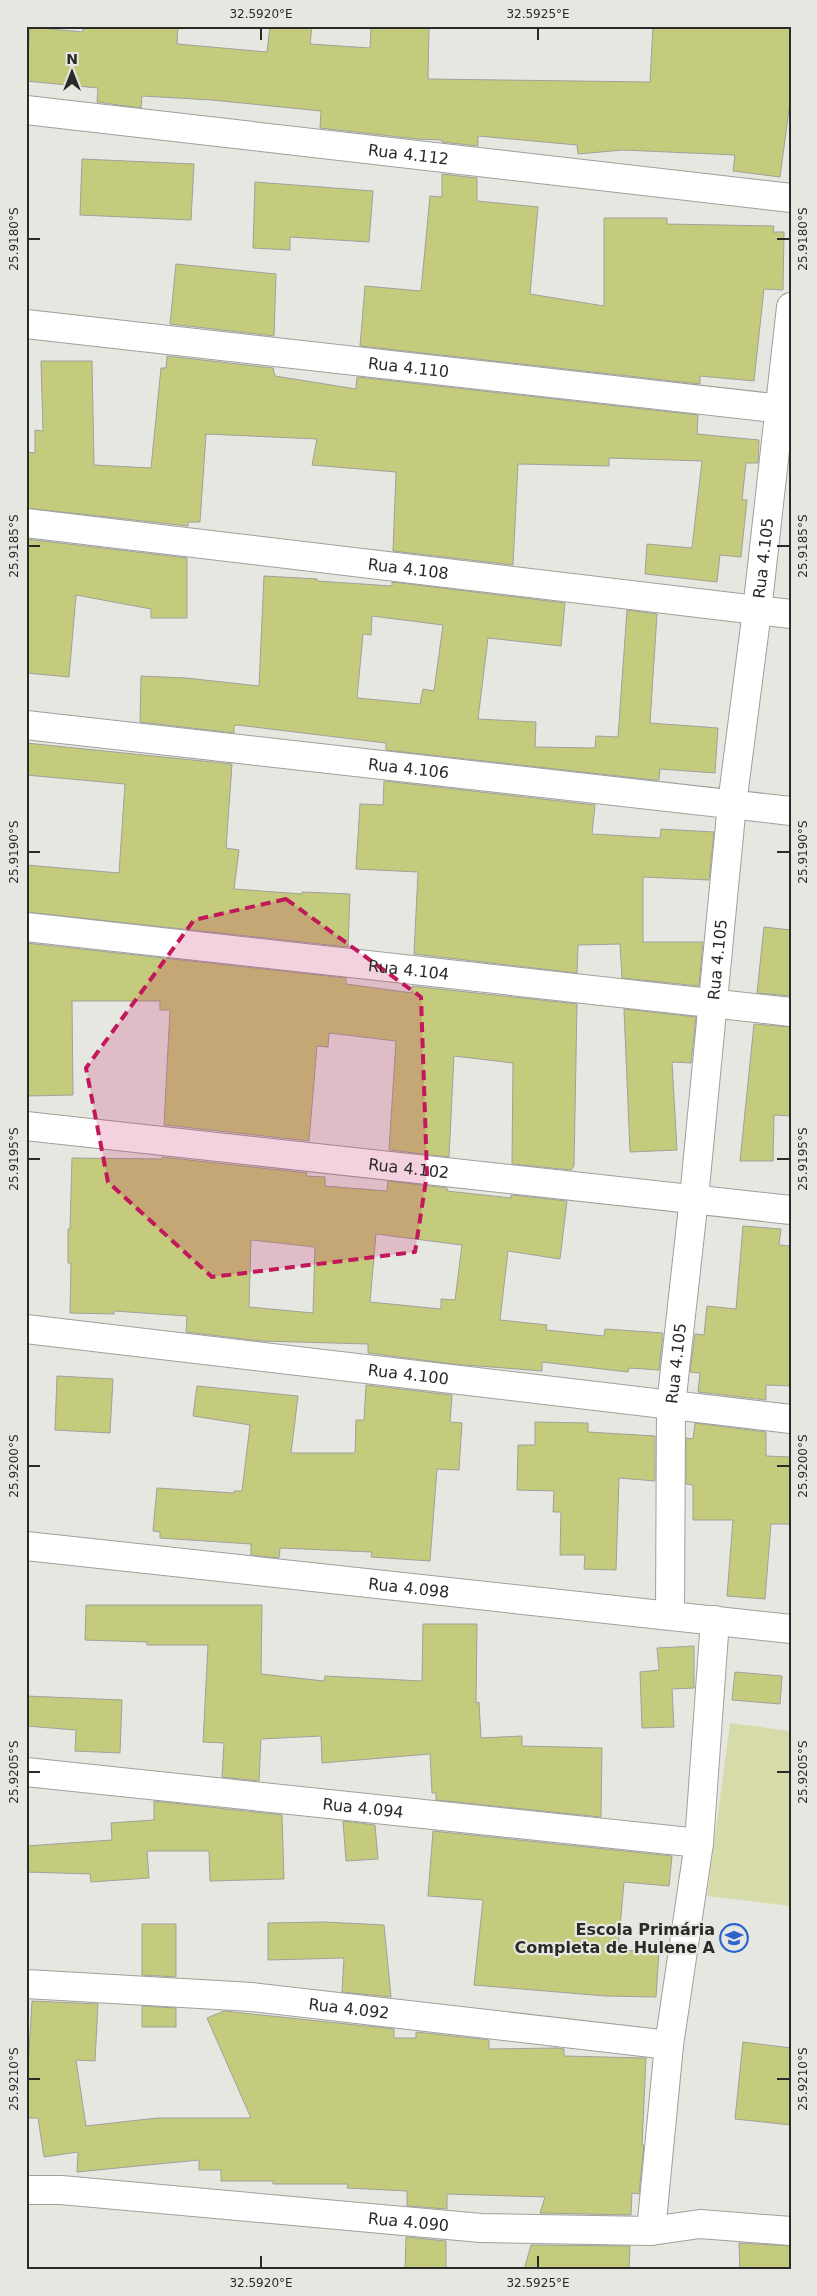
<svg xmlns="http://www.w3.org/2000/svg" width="817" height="2296" font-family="'DejaVu Sans',sans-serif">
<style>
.green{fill:#d7dbaa}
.building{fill:#c5cb7c;stroke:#a0a19b;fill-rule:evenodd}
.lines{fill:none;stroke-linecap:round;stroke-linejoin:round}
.minor-casing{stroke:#a0a09b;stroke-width:30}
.minor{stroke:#fff;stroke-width:28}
.marked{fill:#c2185b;fill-opacity:0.2;stroke:#c2185b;stroke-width:4;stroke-dasharray:10 6;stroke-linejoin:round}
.ticks{fill:none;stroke:#2a2b28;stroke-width:2}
.labels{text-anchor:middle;stroke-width:4.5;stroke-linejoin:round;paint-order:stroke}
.street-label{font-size:16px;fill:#2a2b28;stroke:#e6e7e1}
.poi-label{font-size:16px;font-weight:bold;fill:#2a2b28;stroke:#e6e7e1;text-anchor:end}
.neatline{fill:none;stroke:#2a2b28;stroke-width:2}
.ticks-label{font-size:12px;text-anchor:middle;fill:#2a2b28}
</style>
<rect width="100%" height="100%" fill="#e6e7e1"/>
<polygon class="green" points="730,1723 791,1731 791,1906 707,1896"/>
<g class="building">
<polygon points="83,26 178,26 177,44 267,52 270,26 312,26 310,44 370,48 371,26 429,26 428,79 650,82 653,26 791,26 791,95 780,177 733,171 735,155 623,150 578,154 577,145 478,136 478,146 442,142 442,140 417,139 320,128 321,111 212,100 142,96 141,108 97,102 98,88 26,81 30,27 83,32"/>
<polygon points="82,159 194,164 191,220 80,215"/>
<polygon points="442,174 477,178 477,201 538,207 530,294 604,306 604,218 667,218 667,224 774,226 773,232 784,232 783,290 764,289 754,381 700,376 700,384 360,346 365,286 421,291 430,196 442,197"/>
<polygon points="255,182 373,191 369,242 290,237 290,250 253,248"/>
<polygon points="176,264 276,274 274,336 170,324"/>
<polygon points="167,356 273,368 275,376 356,389 357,377 698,415 697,434 759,440 758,463 746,463 742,500 747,500 741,557 720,555 717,582 645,574 647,544 692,548 702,461 609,458 609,466 518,464 513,565 393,551 396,472 312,465 317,439 206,434 200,522 188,522 188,526 26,508 26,452 35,453 35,430 43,431 41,361 92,361 94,465 151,468 161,368 166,368"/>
<polygon points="26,539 187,558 187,618 151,618 151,609 76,595 69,677 26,673"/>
<path d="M 264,576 L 317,579 L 317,581 L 392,586 L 392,582 L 565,603 L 561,646 L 488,638 L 478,719 L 536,722 L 535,747 L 595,748 L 596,736 L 618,737 L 627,610 L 657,614 L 650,723 L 718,728 L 715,773 L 660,769 L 659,780 L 654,780 L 386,750 L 386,743 L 237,725 L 234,726 L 234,733 L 140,722 L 141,676 L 186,678 L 259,686 ZM 372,616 L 443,625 L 434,691 L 423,689 L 420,704 L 357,698 L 363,634 L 371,635 Z"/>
<polygon points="26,743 232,764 226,848 239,850 234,889 302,894 302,892 350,894 348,947 26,912 26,865 119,873 125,784 26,775"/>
<polygon points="384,781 595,805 592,834 660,838 661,829 714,832 709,880 643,877 643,942 703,942 699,986 622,978 620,944 578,945 577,973 414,954 418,872 356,869 360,804 383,805"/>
<polygon points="764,927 791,930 791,996 757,993"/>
<polygon points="26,943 346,978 346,984 412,993 412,986 577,1004 574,1166 571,1170 512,1164 513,1063 454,1056 449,1157 389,1150 396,1041 329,1033 328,1047 317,1046 309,1141 164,1125 170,1010 160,1010 160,1001 72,1001 73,1095 27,1096"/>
<polygon points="624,1009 696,1017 691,1063 672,1062 677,1150 630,1152"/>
<polygon points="754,1024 791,1027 791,1116 774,1115 773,1161 740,1161"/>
<path d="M 162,1157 L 307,1173 L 306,1176 L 325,1177 L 325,1186 L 387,1191 L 388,1181 L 447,1188 L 447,1191 L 511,1198 L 511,1195 L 567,1201 L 560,1259 L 508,1251 L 500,1320 L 547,1325 L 546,1330 L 604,1336 L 605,1329 L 663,1333 L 659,1370 L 629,1368 L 628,1372 L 542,1362 L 542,1371 L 453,1364 L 368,1353 L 368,1344 L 261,1341 L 186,1332 L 187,1316 L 114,1311 L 114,1314 L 70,1313 L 71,1263 L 68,1263 L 68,1229 L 70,1229 L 72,1158 L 162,1159 ZM 376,1234 L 462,1245 L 455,1300 L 441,1299 L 441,1309 L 370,1302 ZM 251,1240 L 315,1247 L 313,1313 L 249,1307 Z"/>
<polygon points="743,1226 781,1229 779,1245 791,1246 791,1386 766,1385 766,1400 698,1392 700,1373 690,1372 695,1334 704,1335 707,1306 736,1309"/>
<polygon points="57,1376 113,1379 110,1433 55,1430"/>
<polygon points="366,1385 452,1395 450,1422 462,1423 459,1470 437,1469 430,1561 371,1557 372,1552 280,1548 279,1558 251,1555 251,1544 160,1538 160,1532 153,1531 157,1488 234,1493 234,1491 242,1491 250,1425 193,1416 197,1386 298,1396 291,1453 355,1453 356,1420 364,1420"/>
<polygon points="535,1422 588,1423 588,1432 655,1436 655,1481 619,1478 616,1570 584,1569 585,1555 560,1555 561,1512 553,1512 554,1491 517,1490 518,1445 535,1445"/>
<polygon points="695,1423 766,1432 766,1456 791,1457 791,1524 771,1524 765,1599 727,1596 733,1520 693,1520 693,1485 686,1484 686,1438 693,1439"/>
<polygon points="86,1605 262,1605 261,1674 324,1681 325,1676 422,1681 423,1624 477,1624 476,1703 479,1702 481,1738 522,1736 522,1746 602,1748 601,1817 436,1800 436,1793 432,1793 430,1754 322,1763 321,1736 261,1739 259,1781 222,1777 224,1743 203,1742 208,1645 147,1645 147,1642 85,1640"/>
<polygon points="694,1646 694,1688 672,1689 674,1727 642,1728 640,1672 659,1670 657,1648"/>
<polygon points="735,1672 782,1676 780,1704 732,1700"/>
<polygon points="26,1696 122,1700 120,1753 75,1751 76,1730 26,1726"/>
<polygon points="154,1801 282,1815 284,1879 210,1881 209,1851 147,1851 149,1878 91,1882 90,1874 26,1872 26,1846 112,1840 111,1823 154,1820"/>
<polygon points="343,1821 375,1825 378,1859 346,1861"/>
<polygon points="433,1831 672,1856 669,1886 624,1882 618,1950 659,1952 656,1997 605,1996 474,1985 483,1900 428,1896"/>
<polygon points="324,1922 384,1925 391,1997 342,1992 344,1958 268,1960 268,1923"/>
<polygon points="142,1924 176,1924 176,1977 142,1975"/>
<polygon points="32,2001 98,2004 95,2061 76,2060 86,2126 157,2118 251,2118 207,2018 224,2011 394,2029 394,2038 416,2038 416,2032 489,2040 489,2049 556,2048 564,2049 564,2056 646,2058 642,2145 644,2145 639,2194 632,2193 631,2215 540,2213 545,2197 447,2194 447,2209 407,2206 407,2191 347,2188 348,2184 273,2184 273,2181 221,2181 221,2170 199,2170 199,2160 77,2172 78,2152 44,2157 38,2118 26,2118 27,2083"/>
<polygon points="142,2006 176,2008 176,2027 142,2027"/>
<polygon points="743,2042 791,2048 791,2125 735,2119"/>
<polygon points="406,2237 446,2241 446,2270 405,2270"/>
<polygon points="739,2243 791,2246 791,2270 740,2270"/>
<polygon points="531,2245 630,2246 629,2270 524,2270"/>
</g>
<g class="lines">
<defs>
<g id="minor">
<path id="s1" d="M 26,110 L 791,198"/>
<path id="s2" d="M 26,324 L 791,410"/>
<path id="s3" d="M 26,523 L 791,614"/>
<path id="s4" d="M 26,725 L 791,811"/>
<path id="s5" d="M 26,927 L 791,1012"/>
<path id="s6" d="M 26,1126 L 791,1210"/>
<path id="s7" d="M 26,1329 L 791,1419"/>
<path id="s8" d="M 26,1546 L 791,1629"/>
<path id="s9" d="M 670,1615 L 671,1405 L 694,1198 L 732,804 L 757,611 L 791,307"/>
<path id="s10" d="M 26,1772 L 699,1843"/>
<path id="s11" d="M 26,1984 L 252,1997 L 669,2045"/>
<path id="s12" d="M 26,2190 L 61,2190 L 481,2228 L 651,2231 L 700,2224 L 791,2231"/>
<polyline points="651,2231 669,2045 699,1843 715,1620"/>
</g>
</defs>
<use href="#minor" class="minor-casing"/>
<use href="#minor" class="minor"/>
</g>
<path class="marked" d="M 286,899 L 421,997 L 427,1174 L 415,1252 L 212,1277 L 108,1182 L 86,1068 L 194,920 Z"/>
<path class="ticks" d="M 261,28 L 261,40M 538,28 L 538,40M 28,239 L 40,239M 777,239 L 790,239M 28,546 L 40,546M 777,546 L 790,546M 28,852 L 40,852M 777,852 L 790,852M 28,1159 L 40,1159M 777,1159 L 790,1159M 28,1466 L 40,1466M 777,1466 L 790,1466M 28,1772 L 40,1772M 777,1772 L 790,1772M 28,2079 L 40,2079M 777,2079 L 790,2079M 261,2256 L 261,2268M 538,2256 L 538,2268"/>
<defs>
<symbol id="school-ring" viewBox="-11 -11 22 22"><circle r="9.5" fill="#e6e7e1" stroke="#2c63d1" stroke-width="1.5"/><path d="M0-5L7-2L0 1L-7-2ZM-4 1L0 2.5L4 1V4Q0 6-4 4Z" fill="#2c63d1"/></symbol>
</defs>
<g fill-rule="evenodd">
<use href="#school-ring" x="718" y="1922" width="32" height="32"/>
</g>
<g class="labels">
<g class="street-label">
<text dy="6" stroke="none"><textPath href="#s1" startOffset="385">Rua 4.112</textPath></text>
<text dy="6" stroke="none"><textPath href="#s2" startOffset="385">Rua 4.110</textPath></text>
<text dy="6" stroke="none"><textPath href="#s9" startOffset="1062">Rua 4.105</textPath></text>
<text dy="6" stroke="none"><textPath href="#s3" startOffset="385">Rua 4.108</textPath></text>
<text dy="6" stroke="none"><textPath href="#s4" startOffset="385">Rua 4.106</textPath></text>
<text dy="6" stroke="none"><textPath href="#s9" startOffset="658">Rua 4.105</textPath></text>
<text dy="6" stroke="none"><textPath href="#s5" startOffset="385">Rua 4.104</textPath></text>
<text dy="6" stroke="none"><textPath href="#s6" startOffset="385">Rua 4.102</textPath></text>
<text dy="6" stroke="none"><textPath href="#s9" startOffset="252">Rua 4.105</textPath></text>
<text dy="6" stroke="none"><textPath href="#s7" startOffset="385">Rua 4.100</textPath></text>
<text dy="6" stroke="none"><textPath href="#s8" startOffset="385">Rua 4.098</textPath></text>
<text dy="6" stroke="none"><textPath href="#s10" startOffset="339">Rua 4.094</textPath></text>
<text dy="6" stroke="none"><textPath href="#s11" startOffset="324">Rua 4.092</textPath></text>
<text dy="6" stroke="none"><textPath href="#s12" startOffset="384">Rua 4.090</textPath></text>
</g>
<g class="poi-label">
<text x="715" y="1935">Escola Primária<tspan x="715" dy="18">Completa de Hulene A</tspan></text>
</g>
</g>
<rect width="817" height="2296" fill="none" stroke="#e6e7e1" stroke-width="55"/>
<g transform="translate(72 72)" stroke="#e6e7e1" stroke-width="4" paint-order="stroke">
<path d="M0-4L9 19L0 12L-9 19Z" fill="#2a2b28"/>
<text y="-8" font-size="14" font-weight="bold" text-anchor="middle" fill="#2a2b28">N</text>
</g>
<rect x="28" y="28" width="762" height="2240" class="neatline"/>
<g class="ticks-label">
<text x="261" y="18">32.5920°E</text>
<text x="538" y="18">32.5925°E</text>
<text transform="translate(14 239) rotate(-90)" y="4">25.9180°S</text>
<text transform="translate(803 239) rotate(-90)" y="4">25.9180°S</text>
<text transform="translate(14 546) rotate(-90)" y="4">25.9185°S</text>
<text transform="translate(803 546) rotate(-90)" y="4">25.9185°S</text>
<text transform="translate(14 852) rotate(-90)" y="4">25.9190°S</text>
<text transform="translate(803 852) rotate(-90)" y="4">25.9190°S</text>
<text transform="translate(14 1159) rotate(-90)" y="4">25.9195°S</text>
<text transform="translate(803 1159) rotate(-90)" y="4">25.9195°S</text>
<text transform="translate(14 1466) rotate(-90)" y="4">25.9200°S</text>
<text transform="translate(803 1466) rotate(-90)" y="4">25.9200°S</text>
<text transform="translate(14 1772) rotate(-90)" y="4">25.9205°S</text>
<text transform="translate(803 1772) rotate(-90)" y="4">25.9205°S</text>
<text transform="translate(14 2079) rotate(-90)" y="4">25.9210°S</text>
<text transform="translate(803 2079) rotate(-90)" y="4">25.9210°S</text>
<text x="261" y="2287">32.5920°E</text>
<text x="538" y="2287">32.5925°E</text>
</g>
</svg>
